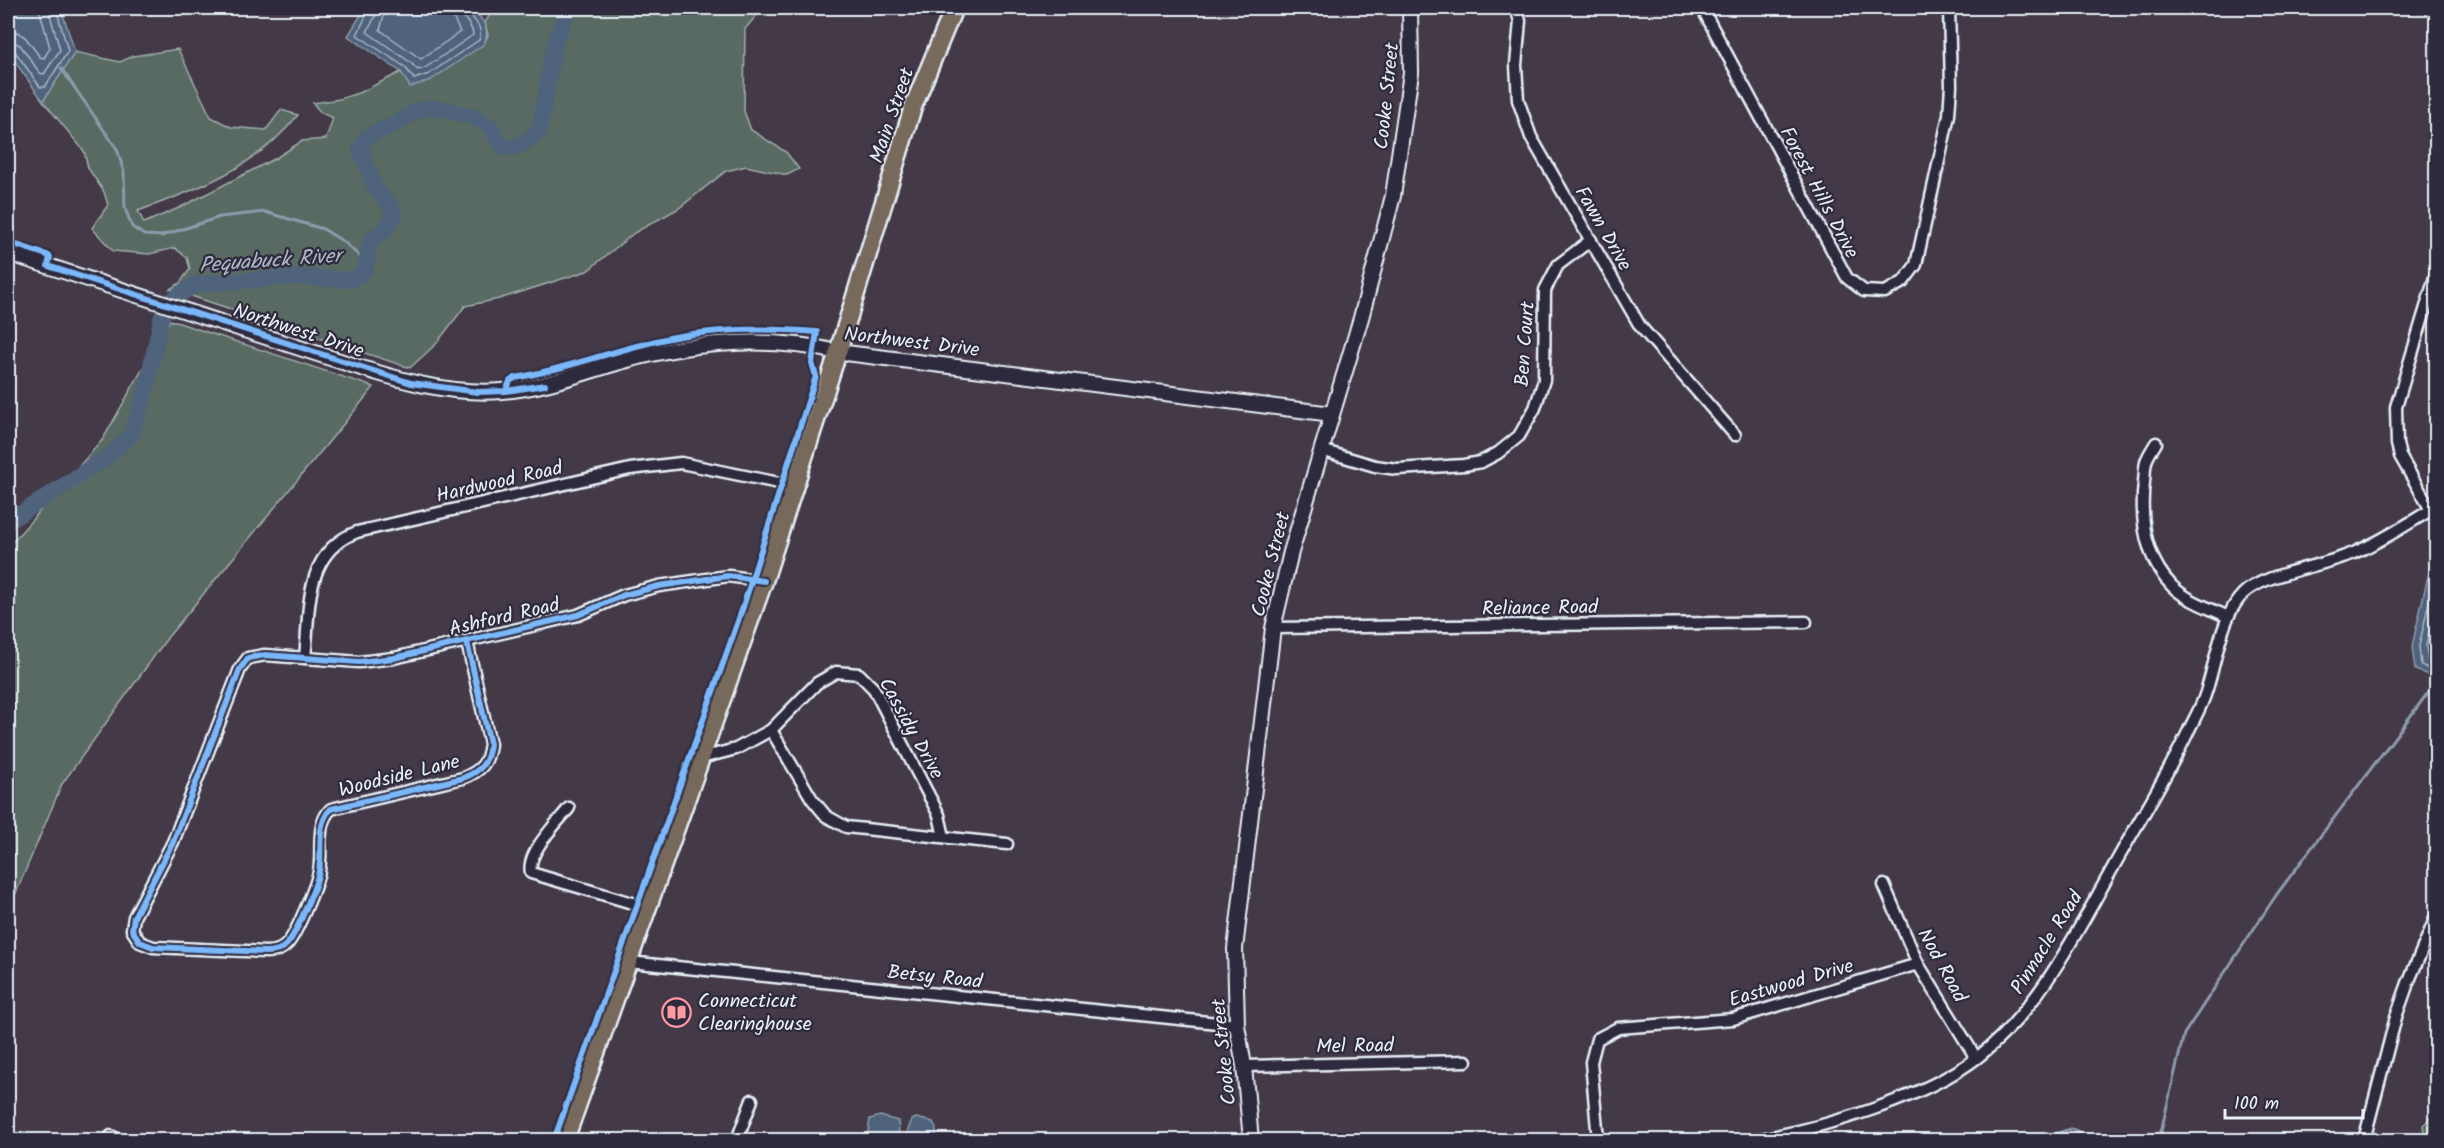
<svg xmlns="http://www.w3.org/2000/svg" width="2444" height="1148" font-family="Kalam,sans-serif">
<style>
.green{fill:#586a62;stroke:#a0aead;stroke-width:1.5}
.water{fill:#50637b;stroke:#8d9cad;stroke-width:1.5}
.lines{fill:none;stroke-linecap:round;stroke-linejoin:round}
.shore{stroke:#abb8c6;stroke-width:1.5}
.stream{stroke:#8d9cad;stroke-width:3}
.river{stroke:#50637b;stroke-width:16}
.minor-casing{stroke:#e8f1f8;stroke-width:15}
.secondary-casing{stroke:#e8f1f8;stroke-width:18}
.trunk-casing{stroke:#e8f1f8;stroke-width:21}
.minor{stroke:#2f2a3d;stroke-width:10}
.secondary{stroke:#2f2a3d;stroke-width:14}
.trunk{stroke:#77695c;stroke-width:16}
.cycleway-casing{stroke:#2f2a3d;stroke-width:10}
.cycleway{stroke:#7ab7fb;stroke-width:6}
.labels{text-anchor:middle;stroke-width:4.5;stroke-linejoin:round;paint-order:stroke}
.street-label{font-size:20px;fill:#e8f1f8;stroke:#2f2a3d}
.poi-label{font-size:20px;fill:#e8f1f8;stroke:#2f2a3d;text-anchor:start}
.water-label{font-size:21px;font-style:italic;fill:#abb8c6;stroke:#2f2a3d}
</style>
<rect width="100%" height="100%" fill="#433947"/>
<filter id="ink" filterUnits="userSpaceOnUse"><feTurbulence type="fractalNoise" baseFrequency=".0167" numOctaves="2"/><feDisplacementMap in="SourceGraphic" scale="12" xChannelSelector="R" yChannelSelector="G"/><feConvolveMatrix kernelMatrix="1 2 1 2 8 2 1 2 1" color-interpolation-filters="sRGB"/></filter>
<g filter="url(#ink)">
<g class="green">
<path d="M 485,8 L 763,8 L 745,29 L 744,111 L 751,130 L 786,152 L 799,169 L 787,175 L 746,166 L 726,171 L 679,208 L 634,233 L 587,271 L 499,299 L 465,306 L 436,344 L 410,368 L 170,289 L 180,283 L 190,269 L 187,258 L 175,248 L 149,254 L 113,251 L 92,228 L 108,205 L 104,192 L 88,168 L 84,151 L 43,101 L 75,52 L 120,62 L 133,56 L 178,49 L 211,117 L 231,127 L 266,130 L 281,110 L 298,115 C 257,167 199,189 138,211 L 144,223 L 181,207 L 276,158 L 302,141 L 326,139 L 333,118 L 321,113 L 313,103 L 340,99 L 361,92 L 401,72 L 463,56 L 484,44 L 488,35 L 485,23 L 490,14 Z"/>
<polygon points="170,320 374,387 168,637 62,784 8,912 8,547 103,439"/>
<polygon points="2436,1114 2436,1140 2425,1140 2423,1125"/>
</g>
<g class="water">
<polygon points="8,8 61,8 75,52 43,101 8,52"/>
<path d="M 365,8 L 472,8 C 483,20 491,28 484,44 L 431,80 L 410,87 L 401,72 L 348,36 Z"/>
<polygon points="2436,559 2436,678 2415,670 2412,646 2428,576"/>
<polygon points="880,1116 898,1121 899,1130 895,1140 867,1140 870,1119"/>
<polygon points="916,1118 933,1122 936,1128 936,1140 907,1140 907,1132 912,1120"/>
</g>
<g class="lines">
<g class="shore">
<path d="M 370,8 L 357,35 L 405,67 L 414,79 L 429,74 L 479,40 C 485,25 470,20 468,8"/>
<path d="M 377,8 L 376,15 L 367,32 L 410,62 L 418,70 L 425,68 L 473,35 C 473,24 461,19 461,8"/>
<polyline points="386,8 380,30 421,59 460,32 453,17 452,8"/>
<polyline points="8,31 17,32 25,37 40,57 44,58 50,48 39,8"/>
<polyline points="8,40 20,45 40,73 44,74 60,50 48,8"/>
<polyline points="8,48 14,50 40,87 45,87 68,51 56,8"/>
<polyline points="2436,572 2419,646 2421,665 2436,672"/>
<polyline points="2436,599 2426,646 2428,660 2436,664"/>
</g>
<g class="stream">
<polyline points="61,68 117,149 124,172 125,208 132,227 144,235 161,236 220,217 265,212 323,229 344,242 367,263"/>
<polyline points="2035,1140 2071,1129 2094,1140"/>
<polyline points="2159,1140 2184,1034 2277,894 2436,682"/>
</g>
<polyline class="river" points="8,522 110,455 131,435 146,389 161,319 165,308 172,300 196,284 296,277 348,280 360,275 366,268 369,246 373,238 385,231 394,216 391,207 376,189 360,150 366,137 397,123 413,112 427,108 445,109 478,119 491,127 498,141 505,148 519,146 539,132 554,47 568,8"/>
<defs>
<g id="minor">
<polyline points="1516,8 1520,21 1516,65 1518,100 1531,137 1640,326 1735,435"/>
<polyline points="1702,8 1847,278 1864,291 1885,292 1903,282 1916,265 1949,115 1951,86 1949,8"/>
<path d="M 2156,443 C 2153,448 2149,454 2147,459 C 2144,466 2145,475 2144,482 C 2140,519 2145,558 2172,586 C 2187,601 2210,608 2228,617"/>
<polyline points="1321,450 1375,466 1397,469 1464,465 1481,462 1498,453 1519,436 1535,408 1544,380 1545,290 1558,265 1591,240"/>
<polyline points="2431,510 2400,456 2397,444 2396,407 2436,274"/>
<polyline points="1273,628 1806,622"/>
<path d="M 467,642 L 490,744 C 488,763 481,771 463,778 L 331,809 C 315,824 323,851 319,871 C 317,884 296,935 287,944 C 282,950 274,952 266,952 L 153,947 L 140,942 L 132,930 L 134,917 L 173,842 L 240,669 L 248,658 L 265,655 L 359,662 L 394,658 L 578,615 L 624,595 L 659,586 L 728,576 L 764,581"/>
<path d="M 305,658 C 310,611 303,552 357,532 L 630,469 L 681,463 L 794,486"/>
<polyline points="771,730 817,683 836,672 859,674 874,689 939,815 944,837"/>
<polyline points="701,758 736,749 771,730 812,799 826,816 846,827 1007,844"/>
<path d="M 569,808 C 557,823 526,853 531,873 L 649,908"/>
<polyline points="1884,885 1918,964 1976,1058"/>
<polyline points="629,962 1237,1025"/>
<polyline points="1244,1066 1466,1061"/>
<polyline points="111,1136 120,1140"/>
<polyline points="737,1140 752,1100"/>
<polyline points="1598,1140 1591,1062 1597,1039 1618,1028 1733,1019 1918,964"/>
<path d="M 1755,1140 C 1822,1128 1924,1099 1978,1057 C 2043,1006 2080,925 2120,855 C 2143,814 2168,774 2188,732 C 2194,719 2202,706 2206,692 C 2216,662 2221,616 2243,594 C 2263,573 2328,566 2358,551 C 2386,539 2410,522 2436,507"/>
<polyline points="2364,1140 2396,1017 2408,983 2436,917"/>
</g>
<g id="secondary">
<path d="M 8,253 L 355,366 C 403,381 451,395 502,391 C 550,388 593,368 639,357 C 704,341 773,337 838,352 L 1332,414"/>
<polyline points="1251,1140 1244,1066 1237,1025 1235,949 1273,628 1291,552 1361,318 1393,196 1411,73 1410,8"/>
</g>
<polyline id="trunk" points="565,1140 764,581 838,352 913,107 954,8"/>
</defs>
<use href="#minor" class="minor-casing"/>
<use href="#secondary" class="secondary-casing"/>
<use href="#trunk" class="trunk-casing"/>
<use href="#minor" class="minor"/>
<use href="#secondary" class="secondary"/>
<use href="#trunk" class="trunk"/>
<defs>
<g id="cycleway">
<polyline points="8,242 47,255 50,257 48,266 411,383 478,392 506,391 545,385"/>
<path d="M 506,391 L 510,381 L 515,378 C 569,369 621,347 675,337 C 722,328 770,328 817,332 L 812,363 L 816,376 L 743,607 L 554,1140"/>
<path d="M 467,642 L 490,744 C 488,763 481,771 463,778 L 331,809 C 315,824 323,851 319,871 C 317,884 296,935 287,944 C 282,950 274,952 266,952 L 153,947 L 140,942 L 132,930 L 134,917 L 173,842 L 240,669 L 248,658 L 265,655 L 359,662 L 394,658 L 578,615 L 624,595 L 659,586 L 728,576 L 764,581"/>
</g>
</defs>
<use href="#cycleway" class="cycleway-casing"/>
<use href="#cycleway" class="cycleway"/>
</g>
</g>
<defs>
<symbol id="library-ring" viewBox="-11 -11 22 22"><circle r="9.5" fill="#2f2a3d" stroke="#ff9aa2" stroke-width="1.5"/><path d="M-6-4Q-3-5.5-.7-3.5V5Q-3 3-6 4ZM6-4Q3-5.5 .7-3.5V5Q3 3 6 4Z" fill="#ff9aa2"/></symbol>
</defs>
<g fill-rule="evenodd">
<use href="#library-ring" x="660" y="996" width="33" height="33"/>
</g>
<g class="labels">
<g class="street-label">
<text transform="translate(1386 96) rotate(-84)" y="7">Cooke Street</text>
<text transform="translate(891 115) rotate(-71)" y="7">Main Street</text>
<text transform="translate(1820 192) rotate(62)" y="7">Forest Hills Drive</text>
<text transform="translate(1604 228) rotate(60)" y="7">Fawn Drive</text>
<text transform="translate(299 330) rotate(18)" y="7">Northwest Drive</text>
<text transform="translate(912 341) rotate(7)" y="7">Northwest Drive</text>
<text transform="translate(1524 344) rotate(-86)" y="7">Ben Court</text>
<text transform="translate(499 481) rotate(-13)" y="7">Hardwood Road</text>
<text transform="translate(1270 564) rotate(-76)" y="7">Cooke Street</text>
<text transform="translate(1540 607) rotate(-1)" y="7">Reliance Road</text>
<text transform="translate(504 616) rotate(-13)" y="7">Ashford Road</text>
<text transform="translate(912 728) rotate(61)" y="7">Cassidy Drive</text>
<text transform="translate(399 775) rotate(-14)" y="7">Woodside Lane</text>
<text transform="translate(2046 942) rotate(-58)" y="7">Pinnacle Road</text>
<text transform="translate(1943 965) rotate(61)" y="7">Nod Road</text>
<text transform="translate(935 976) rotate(6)" y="7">Betsy Road</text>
<text transform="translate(1791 982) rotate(-16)" y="7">Eastwood Drive</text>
<text transform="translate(1355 1045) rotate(-1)" y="7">Mel Road</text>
<text transform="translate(1223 1052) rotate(-96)" y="7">Cooke Street</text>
</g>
<g class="poi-label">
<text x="698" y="1007">Connecticut<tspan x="698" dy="23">Clearinghouse</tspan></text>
</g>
<g class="water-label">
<text transform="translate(270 260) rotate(-4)" y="7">Pequabuck River</text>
</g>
</g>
<rect width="2444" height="1148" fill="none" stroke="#2f2a3d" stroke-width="30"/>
<rect x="15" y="15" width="2414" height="1118" fill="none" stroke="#e8f1f8" stroke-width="2" filter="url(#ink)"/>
<path d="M2225 1109v9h138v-9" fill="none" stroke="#e8f1f8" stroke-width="3"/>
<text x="2234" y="1109" font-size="18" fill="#e8f1f8" stroke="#2f2a3d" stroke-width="4.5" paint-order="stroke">100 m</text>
</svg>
